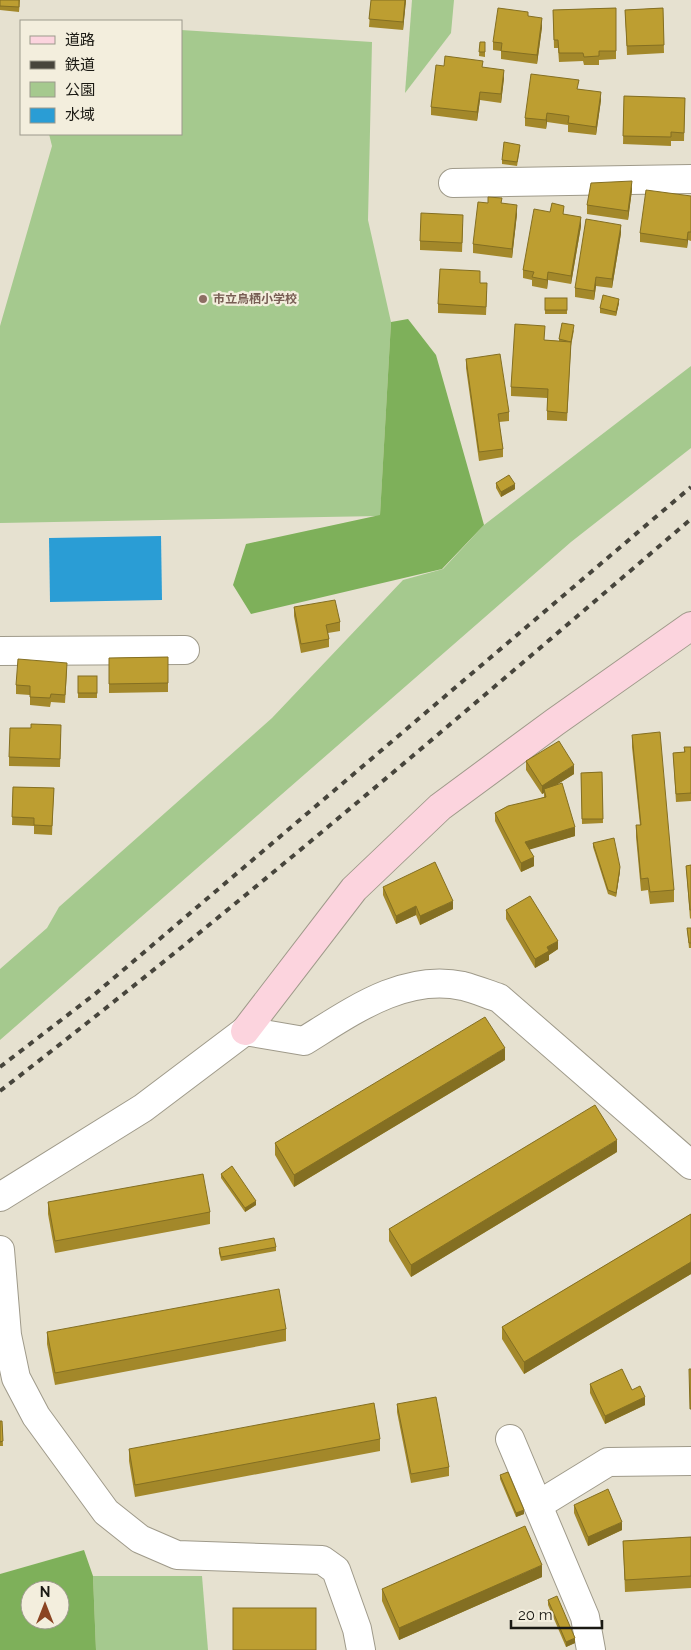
<svg xmlns="http://www.w3.org/2000/svg" width="691" height="1650" font-family="Raleway,'Noto Sans JP',sans-serif">
<style>
.green{fill:#a5c98e}
.forest{fill:#7eb05a;fill-rule:evenodd}
.water{fill:#2a9dd5}
.lines{fill:none;stroke-linecap:round;stroke-linejoin:round}
.street-casing{stroke:#9f9a8a;stroke-width:30}
.secondary-casing{stroke:#9f9a8a;stroke-width:30}
.street{stroke:#fff;stroke-width:28}
.secondary{stroke:#fcd4de;stroke-width:28}
.rail{stroke:#47453c;stroke-width:4;stroke-dasharray:6 6;stroke-linecap:butt}
.wall{fill:#a3882a}
.shaded-wall{fill:#846f22}
.building{fill:#bd9e31;stroke:#846f22}
.education-dot{fill:#8d6e63;stroke:#f3eedd;stroke-width:2}
.labels{text-anchor:middle;stroke-width:4.5;stroke-linejoin:round;paint-order:stroke}
.education-label{font-size:12px;font-weight:bold;fill:#785e54;stroke:#f3eedd;text-anchor:start}
</style>
<rect width="100%" height="100%" fill="#e6e1d0"/>
<g class="green">
<polygon points="412,0 454,0 451,33 405,93"/>
<polygon points="181,30 372,42 368,220 391,322 380,516 0,523 0,326 52,146 49,134 181,134"/>
<polygon points="691,366 691,448 571,542 0,1040 0,969 47,928 59,907 272,718 403,580 443,569 484,525"/>
<polygon points="93,1576 202,1576 208,1650 96,1650"/>
</g>
<g class="forest">
<polygon points="408,319 436,355 484,525 442,569 251,614 233,585 246,544 380,515 391,322"/>
<path d="M 84,1550 L 93,1576 L 96,1650 L 0,1650 L 0,1574 ZM 30,1590 L 60,1590 L 60,1620 L 30,1620 Z"/>
</g>
<polygon class="water" points="161,536 162,600 50,602 49,538"/>
<g class="lines">
<defs>
<g id="street">
<polyline points="453,183 691,179"/>
<polyline points="0,651 185,650"/>
<path d="M 0,1197 L 143,1108 L 245,1031 L 304,1041 C 351,1012 404,973 463,986 C 475,989 487,994 499,998 L 691,1165"/>
<polyline points="0,1250 7,1335 16,1378 36,1416 106,1512 140,1539 177,1555 322,1560 336,1570 357,1629 361,1650"/>
<polyline points="510,1439 585,1617 591,1650"/>
<polyline points="538,1505 608,1462 691,1461"/>
</g>
<polyline id="secondary" points="245,1031 354,889 440,807 555,722 691,626"/>
</defs>
<use href="#street" class="street-casing"/>
<use href="#secondary" class="secondary-casing"/>
<use href="#street" class="street"/>
<use href="#secondary" class="secondary"/>
<g class="rail">
<polyline points="0,1067 95,994 691,487"/>
<path d="M 0,1091 C 237,908 464,713 691,519"/>
</g>
</g>
<g class="wall">
<polygon points="0,0 20,0 19,12 0,10"/>
<polygon points="371,0 406,0 403,30 369,27"/>
<polygon points="616,8 616,59 599,60 599,65 584,65 583,61 559,62 558,48 554,48 553,10"/>
<polygon points="663,8 664,53 627,55 625,10"/>
<polygon points="542,27 537,64 501,59 501,51 493,50 493,42"/>
<polygon points="480,42 485,42 485,57 479,56"/>
<polygon points="444,66 483,67 504,78 501,103 480,100 477,121 431,115 431,107"/>
<polygon points="579,89 601,100 596,135 568,132 568,125 547,122 546,129 525,126 525,118"/>
<polygon points="624,96 685,98 684,141 671,141 671,146 623,144"/>
<polygon points="520,149 517,166 502,164 502,160"/>
<polygon points="632,190 628,220 587,214 587,205"/>
<polygon points="691,196 691,241 688,240 687,248 640,242 640,233"/>
<polygon points="488,203 502,203 517,214 512,258 473,253 473,244"/>
<polygon points="550,212 564,214 581,226 571,284 548,280 547,289 532,286 532,280 523,278 523,270"/>
<polygon points="463,224 462,252 420,250 420,241"/>
<polygon points="621,233 612,288 596,286 594,300 575,297 575,288"/>
<polygon points="487,291 486,315 438,313 438,304"/>
<rect x="545" y="298" width="22" height="16"/>
<polygon points="619,303 616,316 600,313 600,308"/>
<polygon points="574,330 571,346 567,421 547,420 547,398 511,396 511,387 545,340 559,341 559,339"/>
<polygon points="466,359 509,412 509,421 499,422 503,449 503,457 479,461 466,368"/>
<polygon points="496,483 515,489 501,497 496,488"/>
<polygon points="294,607 340,622 340,631 328,633 329,639 329,647 301,653 294,616"/>
<polygon points="168,657 168,692 109,693 109,658"/>
<polygon points="67,671 65,703 51,702 50,707 30,705 30,695 16,694 16,685"/>
<rect x="78" y="676" width="19" height="22"/>
<polygon points="61,734 60,767 9,766 9,757"/>
<polygon points="632,735 674,890 674,902 650,904 648,890 641,891 636,837 636,825 640,825 632,747"/>
<polygon points="684,747 691,747 691,801 676,802 673,753 684,752"/>
<polygon points="526,761 574,774 556,785 575,836 529,849 534,866 521,872 495,821 495,813 544,797 544,793 542,794 526,770"/>
<polygon points="602,772 603,823 582,824 581,773"/>
<polygon points="13,787 54,788 52,835 34,834 34,826 12,825"/>
<polygon points="593,843 620,871 616,897 608,894 593,847"/>
<polygon points="691,865 691,918 690,919 686,866"/>
<polygon points="383,887 453,909 420,925 416,915 396,924 383,895"/>
<polygon points="506,910 558,949 549,955 549,960 535,968 506,919"/>
<polygon points="687,928 691,928 691,948 689,948"/>
<polygon points="505,1060 294,1187 275,1155 275,1143"/>
<polygon points="617,1152 411,1277 389,1241 389,1229"/>
<polygon points="221,1174 256,1205 245,1212 221,1178"/>
<polygon points="48,1202 210,1212 210,1224 55,1253 48,1214"/>
<polygon points="691,1214 691,1274 524,1374 502,1339 502,1327"/>
<polygon points="276,1247 276,1251 221,1261 219,1253 219,1248"/>
<polygon points="286,1329 286,1341 55,1385 47,1344 47,1332"/>
<polygon points="590,1384 632,1390 645,1405 605,1424 590,1393"/>
<polygon points="397,1404 449,1467 449,1476 411,1483 397,1412"/>
<polygon points="0,1421 2,1421 3,1446 0,1446"/>
<polygon points="380,1439 380,1451 135,1497 129,1461 129,1449"/>
<polygon points="500,1475 524,1514 516,1517 500,1479"/>
<polygon points="574,1505 622,1530 588,1546 574,1513"/>
<polygon points="691,1537 691,1588 625,1592 623,1541"/>
<polygon points="542,1577 399,1640 382,1601 382,1589"/>
<polygon points="548,1600 575,1643 566,1647 548,1605"/>
</g>
<g class="shaded-wall">
<polygon points="405,0 406,0 403,30 403,22"/>
<polygon points="542,18 542,27 537,64 537,55"/>
<polygon points="504,70 504,78 501,103 501,94"/>
<polygon points="480,92 480,100 477,121 477,112"/>
<polygon points="601,92 601,100 596,135 596,127"/>
<polygon points="547,113 547,122 546,129 546,120"/>
<polygon points="632,181 632,190 628,220 628,211"/>
<polygon points="517,205 517,214 512,258 512,249"/>
<polygon points="581,217 581,226 571,284 571,276"/>
<polygon points="621,225 621,233 612,288 612,279"/>
<polygon points="688,232 688,240 687,248 687,240"/>
<polygon points="548,272 548,280 547,289 547,280"/>
<polygon points="596,277 596,286 594,300 594,291"/>
<polygon points="619,299 619,303 616,316 616,312"/>
<polygon points="515,484 515,489 501,497 501,492"/>
<polygon points="574,765 574,774 545,792 544,789 544,793 542,794 542,786"/>
<polygon points="575,827 575,836 525,851 525,842"/>
<polygon points="534,857 534,866 521,872 521,863"/>
<polygon points="620,867 620,871 616,897 616,893"/>
<polygon points="453,901 453,909 420,925 420,916"/>
<polygon points="416,906 416,915 396,924 396,916"/>
<polygon points="558,941 558,949 549,955 549,960 535,968 535,959 547,947"/>
<polygon points="505,1048 505,1060 294,1187 294,1175"/>
<polygon points="617,1140 617,1152 411,1277 411,1265"/>
<polygon points="256,1201 256,1205 245,1212 245,1208"/>
<polygon points="691,1262 691,1274 524,1374 524,1362"/>
<polygon points="645,1397 645,1405 605,1424 605,1416"/>
<polygon points="524,1510 524,1514 516,1517 516,1513"/>
<polygon points="622,1522 622,1530 588,1546 588,1537"/>
<polygon points="542,1565 542,1577 399,1640 399,1628"/>
<polygon points="575,1638 575,1643 566,1647 566,1642"/>
</g>
<g class="building">
<polygon points="0,0 19,0 19,7 0,6"/>
<polygon points="371,0 405,0 403,22 369,19"/>
<polygon points="498,8 528,12 528,16 542,18 537,55 501,51 502,43 493,42"/>
<polygon points="616,8 616,51 599,51 599,56 584,57 583,53 559,53 558,40 554,40 553,10"/>
<polygon points="663,8 664,45 627,46 625,10"/>
<polygon points="480,42 485,42 485,52 479,52"/>
<polygon points="445,56 483,61 482,67 504,70 501,94 480,92 477,112 431,107 436,65 444,66"/>
<polygon points="531,74 579,80 577,89 601,92 596,127 568,123 569,116 547,113 546,120 525,118"/>
<polygon points="624,96 685,98 684,133 671,132 671,137 623,136"/>
<polygon points="504,142 520,145 517,162 502,160"/>
<polygon points="632,181 628,211 587,205 591,183"/>
<polygon points="646,190 691,196 691,232 688,232 687,240 640,233"/>
<polygon points="488,197 502,198 501,203 517,205 512,249 473,244 478,202 488,203"/>
<polygon points="552,203 564,206 563,214 581,217 571,276 548,272 547,280 532,277 534,272 523,270 534,209 550,212"/>
<polygon points="421,213 463,215 462,243 420,241"/>
<polygon points="586,219 621,225 612,279 596,277 594,291 575,288"/>
<polygon points="440,269 480,271 480,283 487,283 486,307 438,304"/>
<polygon points="603,295 619,299 616,312 600,308"/>
<rect x="545" y="298" width="22" height="12"/>
<polygon points="562,323 574,325 571,342 559,339"/>
<polygon points="515,324 545,326 544,340 571,342 567,413 547,411 548,389 511,387"/>
<polygon points="500,354 509,412 498,414 503,449 479,452 466,359"/>
<polygon points="509,475 515,484 501,492 496,483"/>
<polygon points="335,600 340,622 326,625 329,639 301,644 294,607"/>
<polygon points="168,657 168,683 109,684 109,658"/>
<polygon points="18,659 67,663 65,695 51,694 50,698 30,697 30,686 16,685"/>
<rect x="78" y="676" width="19" height="17"/>
<polygon points="31,724 61,725 60,759 9,757 10,728 31,728"/>
<polygon points="660,732 674,890 650,892 648,878 641,879 636,825 641,825 632,735"/>
<polygon points="559,741 574,765 542,786 526,761"/>
<polygon points="684,747 691,747 691,793 676,794 673,753 685,752"/>
<polygon points="602,772 603,819 582,819 581,773"/>
<polygon points="562,783 575,827 525,842 534,857 521,863 495,813 508,806 546,797 544,789"/>
<polygon points="13,787 54,788 52,826 34,825 34,818 12,817"/>
<polygon points="614,838 620,867 616,893 608,890 593,843"/>
<polygon points="435,862 453,901 420,916 416,906 396,916 383,887"/>
<polygon points="691,865 691,910 690,910 686,866"/>
<polygon points="530,896 558,941 547,947 549,951 535,959 506,910"/>
<polygon points="687,928 691,928 691,943 689,943"/>
<polygon points="485,1017 505,1048 294,1175 275,1143"/>
<polygon points="595,1105 617,1140 411,1265 389,1229"/>
<polygon points="232,1166 256,1201 245,1208 221,1174"/>
<polygon points="203,1174 210,1212 55,1241 48,1202"/>
<polygon points="691,1214 691,1262 524,1362 502,1327"/>
<polygon points="274,1238 276,1247 221,1257 219,1248"/>
<polygon points="279,1289 286,1329 55,1373 47,1332"/>
<polygon points="622,1369 632,1390 640,1386 645,1397 605,1416 590,1384"/>
<polygon points="689,1369 691,1369 691,1409 690,1409"/>
<polygon points="436,1397 449,1467 411,1474 397,1404"/>
<polygon points="374,1403 380,1439 135,1485 129,1449"/>
<polygon points="0,1421 2,1421 3,1441 0,1442"/>
<polygon points="508,1472 524,1510 516,1513 500,1475"/>
<polygon points="608,1489 622,1522 588,1537 574,1505"/>
<polygon points="525,1526 542,1565 399,1628 382,1589"/>
<polygon points="691,1537 691,1576 625,1580 623,1541"/>
<polygon points="557,1596 575,1638 566,1642 548,1600"/>
<rect x="233" y="1608" width="83" height="42"/>
</g>
<circle class="education-dot" cx="203" cy="299" r="5"/>
<g class="labels">
<g class="education-label">
<text x="213" y="303">市立鳥栖小学校</text>
</g>
</g>
<rect x="20" y="20" width="162" height="115" fill="#f3eedd" stroke="#9c998c"/>
<rect x="30" y="36" width="25" height="8" fill="#fcd4de" stroke="#9c998c"/>
<text x="65" y="45" font-size="15" fill="#1a1913">道路</text>
<rect x="30" y="61" width="25" height="8" fill="#47453c" stroke="#9c998c"/>
<text x="65" y="70" font-size="15" fill="#1a1913">鉄道</text>
<rect x="30" y="82" width="25" height="15" fill="#a5c98e" stroke="#9c998c"/>
<text x="65" y="95" font-size="15" fill="#1a1913">公園</text>
<rect x="30" y="108" width="25" height="15" fill="#2a9dd5" stroke="#9c998c"/>
<text x="65" y="120" font-size="15" fill="#1a1913">水域</text>
<g transform="translate(45 1605)"><circle r="24" fill="#f3eedd" stroke="#9c998c"/>
<path d="M0-4L9 19L0 12L-9 19Z" fill="#8b4422"/>
<text y="-8" font-size="14" font-weight="bold" text-anchor="middle" fill="#1a1913">N</text>
</g>
<path d="M511 1620v8h91v-8" fill="none" stroke="#1a1913" stroke-width="2.5"/>
<text x="518" y="1620" font-size="15" fill="#1a1913" stroke="#f3eedd" stroke-width="4" paint-order="stroke">20 m</text>
</svg>
